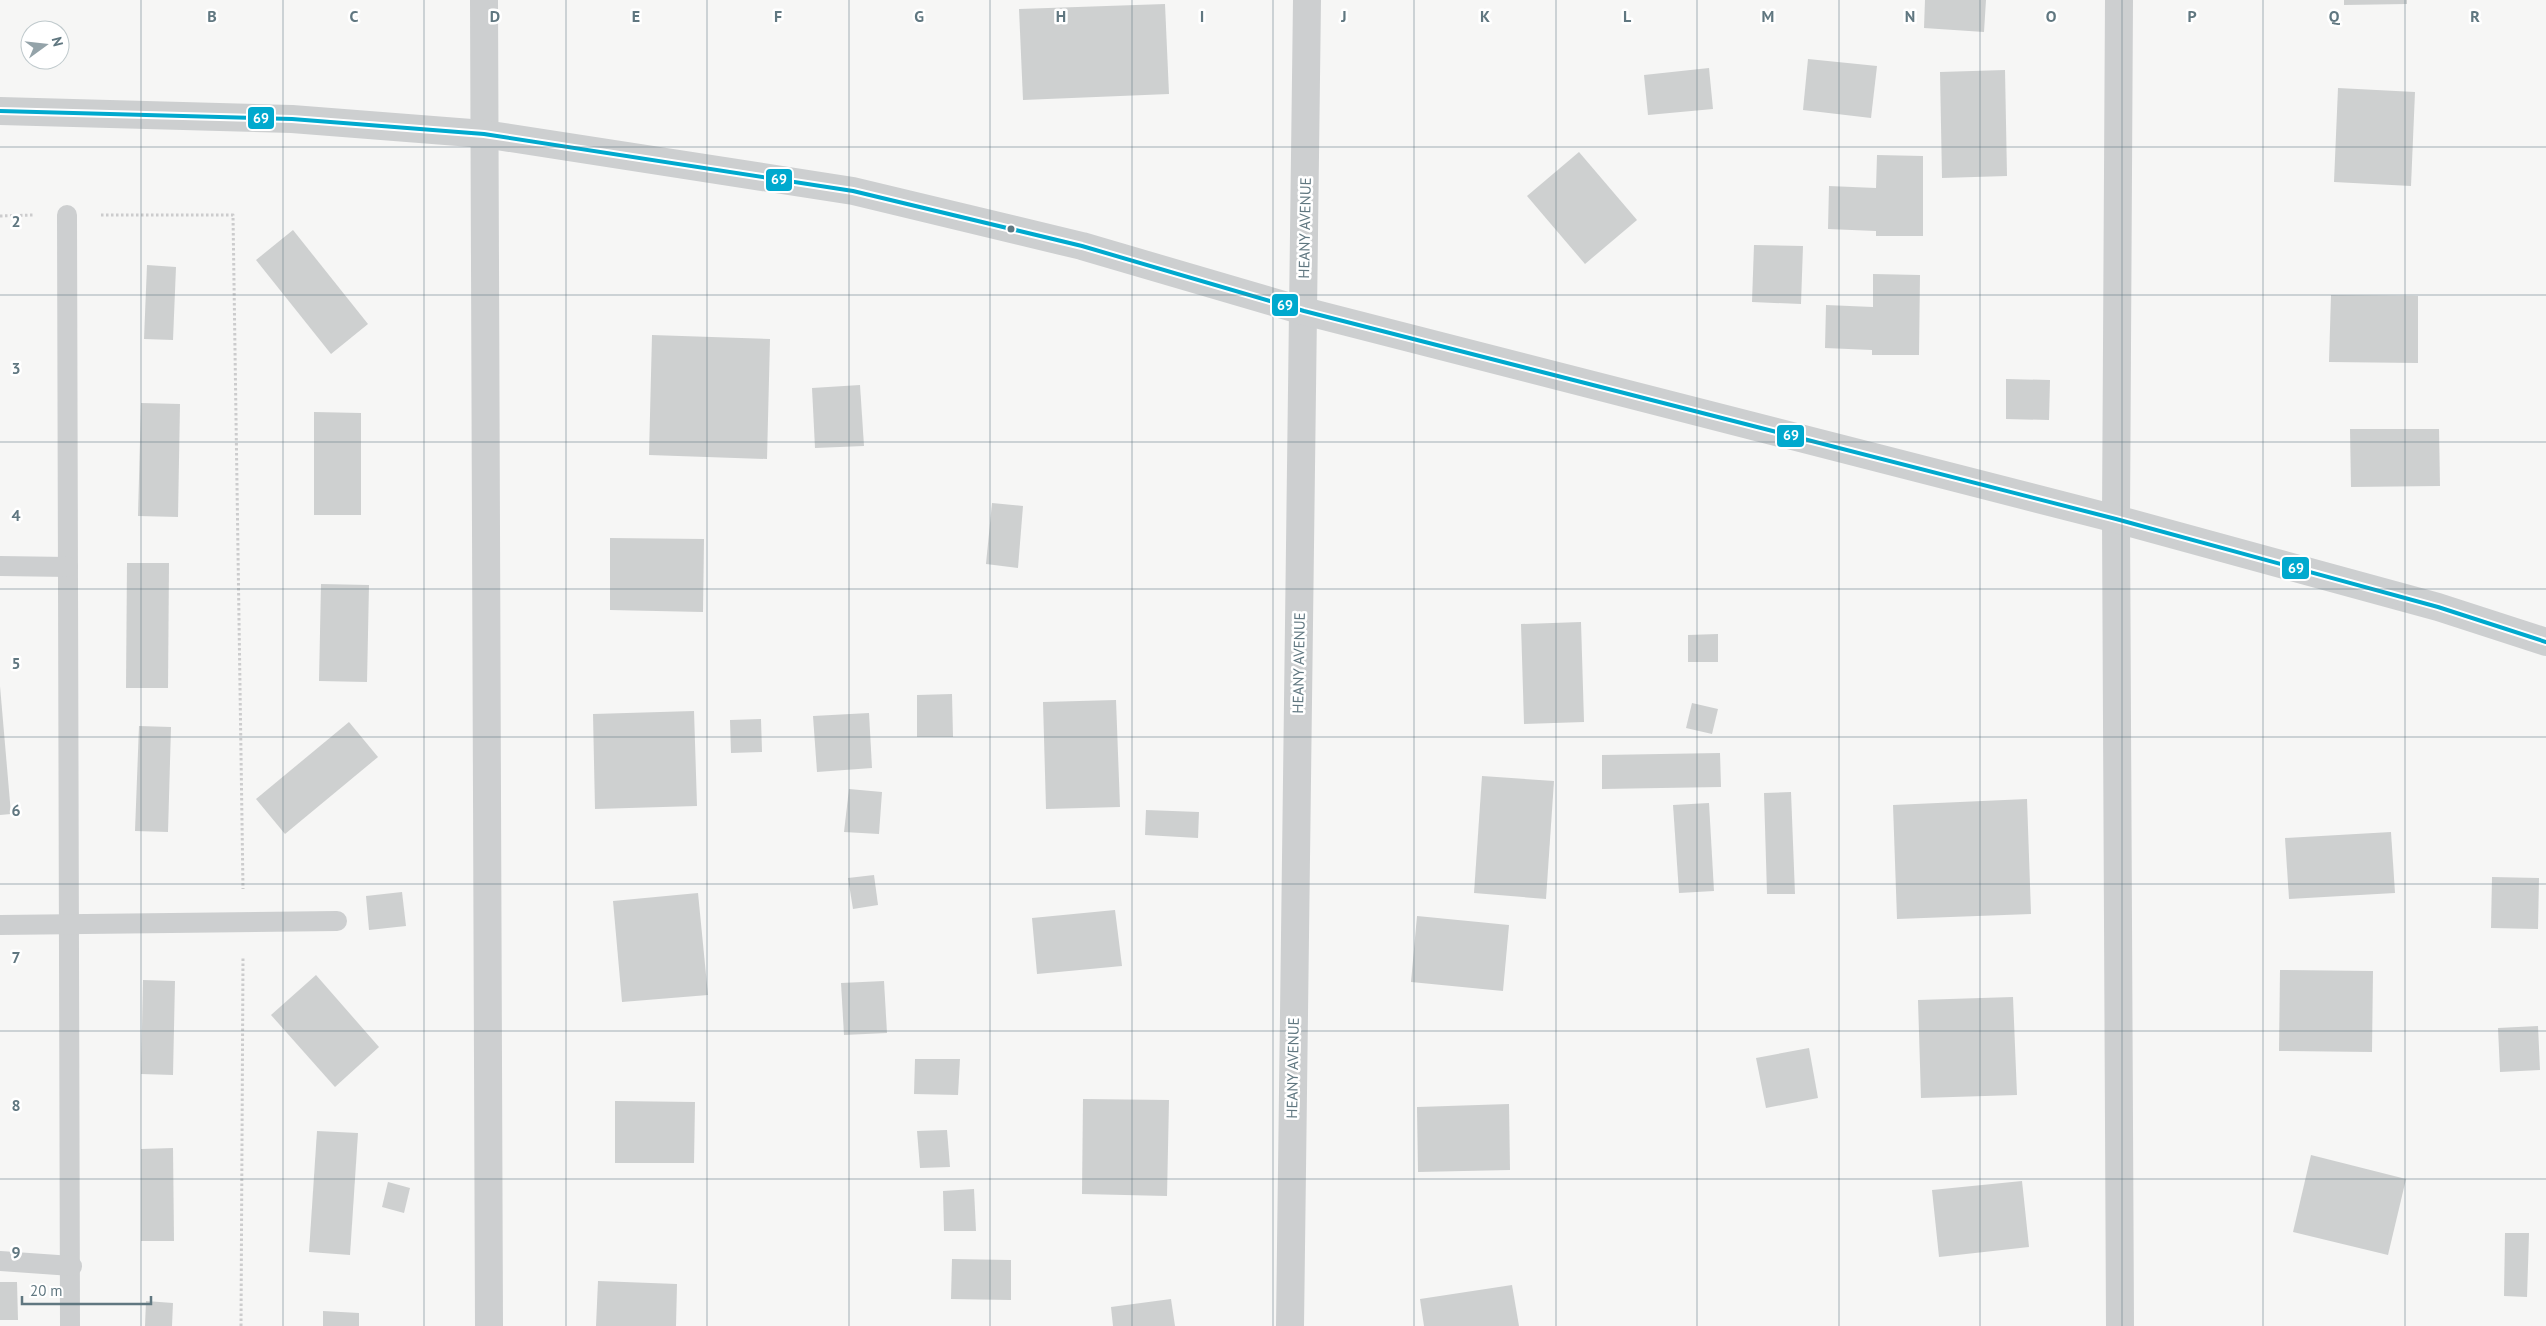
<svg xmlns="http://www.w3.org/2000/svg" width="2546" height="1326" font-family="'PT Sans',sans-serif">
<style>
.building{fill:#ced0d0}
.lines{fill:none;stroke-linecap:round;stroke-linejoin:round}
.path{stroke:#cccccd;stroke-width:3;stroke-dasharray:2.5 2.5;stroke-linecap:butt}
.service{stroke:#cdcfd0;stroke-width:20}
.minor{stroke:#cdcfd0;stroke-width:28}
.tertiary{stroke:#cdcfd0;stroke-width:28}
.bus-1-casing{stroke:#fff;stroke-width:8}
.bus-1{stroke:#00a9ce;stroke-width:4}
.grid{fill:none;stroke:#607780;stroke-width:1;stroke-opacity:0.55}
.bus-dot{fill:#607780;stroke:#fff;stroke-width:2}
.labels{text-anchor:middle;stroke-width:5;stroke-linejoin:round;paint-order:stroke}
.street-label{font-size:15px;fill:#607780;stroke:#fff}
.grid-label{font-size:16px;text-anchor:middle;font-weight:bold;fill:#607780;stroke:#fff;stroke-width:5;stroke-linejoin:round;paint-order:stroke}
.line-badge{stroke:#fff;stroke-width:2}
.badge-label{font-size:14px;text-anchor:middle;font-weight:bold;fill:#fff}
</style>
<rect width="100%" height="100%" fill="#f6f6f5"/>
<g class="building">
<polygon points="1925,0 1986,0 1984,32 1924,28"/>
<polygon points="2344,0 2407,0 2407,4 2344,5"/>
<polygon points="1165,4 1169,94 1023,100 1019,9"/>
<polygon points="1808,59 1877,66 1871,118 1803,110"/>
<polygon points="1709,68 1713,109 1648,115 1644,75"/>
<polygon points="2005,70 2007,176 1942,178 1940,72"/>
<polygon points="2338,88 2415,92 2411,186 2334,182"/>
<polygon points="1579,152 1637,220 1585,264 1527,196"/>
<polygon points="1877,155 1923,156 1923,236 1876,236 1876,231 1828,229 1829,186 1876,188"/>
<polygon points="293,230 368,324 331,354 256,260"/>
<polygon points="1754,245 1803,246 1801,304 1752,302"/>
<polygon points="147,265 176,267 173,340 144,339"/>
<polygon points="1873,274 1920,275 1919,355 1872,355 1872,350 1825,348 1826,305 1873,307"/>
<polygon points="2331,295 2418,296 2418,363 2329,362"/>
<polygon points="652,335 770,339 767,459 649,455"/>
<polygon points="2006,379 2050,380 2049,420 2006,419"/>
<polygon points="860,385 864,446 815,448 812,388"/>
<polygon points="141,403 180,404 178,517 138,516"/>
<polygon points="314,412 361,413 361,515 314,515"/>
<polygon points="2350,429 2439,429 2440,486 2351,487"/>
<polygon points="992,503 1023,506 1018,568 986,564"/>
<polygon points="610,538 704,539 703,612 610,610"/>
<polygon points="127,563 169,563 168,688 126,688"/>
<polygon points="321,584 369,585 367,682 319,681"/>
<polygon points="1581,622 1584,722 1524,724 1521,624"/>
<polygon points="1718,634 1718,662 1688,662 1688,635"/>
<polygon points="0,686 11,814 0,815"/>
<polygon points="952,694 953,737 917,737 917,695"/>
<polygon points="1116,700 1120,807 1046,809 1043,702"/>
<polygon points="1692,703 1718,709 1712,734 1686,728"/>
<polygon points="694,711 697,806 595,809 593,714"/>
<polygon points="869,713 872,768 817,772 813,716"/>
<polygon points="761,719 762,752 731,753 730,720"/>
<polygon points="349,722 378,757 285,834 256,799"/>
<polygon points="139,726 171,727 168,832 135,831"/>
<polygon points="1720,753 1721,787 1602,789 1602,755"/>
<polygon points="1482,776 1554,781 1546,899 1474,893"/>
<polygon points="849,789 882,792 879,834 844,832"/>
<polygon points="1791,792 1795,894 1767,894 1764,793"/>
<polygon points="2027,799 2031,914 1897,919 1893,805"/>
<polygon points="1709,803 1714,891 1679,893 1673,805"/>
<polygon points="1146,810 1199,812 1198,838 1145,835"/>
<polygon points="2391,832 2395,893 2289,899 2285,838"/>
<polygon points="874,875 878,905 853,909 848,878"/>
<polygon points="2492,877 2539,878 2538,929 2491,928"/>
<polygon points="402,892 406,926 369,930 366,896"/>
<polygon points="698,893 708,995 622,1002 613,901"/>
<polygon points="1115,910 1122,966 1037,974 1032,918"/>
<polygon points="1417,916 1509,925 1503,991 1411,982"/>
<polygon points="2280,970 2373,971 2372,1052 2279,1051"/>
<polygon points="316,975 379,1047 335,1087 271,1015"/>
<polygon points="143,980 175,981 173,1075 141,1074"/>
<polygon points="884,981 887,1033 844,1035 841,983"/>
<polygon points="2013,997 2017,1095 1921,1098 1918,1000"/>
<polygon points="2538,1026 2540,1070 2500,1072 2498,1028"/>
<polygon points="1809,1048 1818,1098 1766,1108 1756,1058"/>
<polygon points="915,1059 960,1059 958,1095 914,1094"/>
<polygon points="1083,1099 1169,1100 1167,1196 1082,1194"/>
<polygon points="615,1101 695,1102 694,1163 615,1163"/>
<polygon points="1509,1104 1510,1170 1418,1172 1417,1107"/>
<polygon points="947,1130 950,1167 920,1168 917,1131"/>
<polygon points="317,1131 358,1133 350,1255 309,1252"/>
<polygon points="173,1148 174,1241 141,1241 141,1149"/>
<polygon points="2311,1155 2406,1179 2388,1255 2293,1232"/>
<polygon points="2022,1181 2029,1247 1939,1257 1932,1190"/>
<polygon points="388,1182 410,1188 404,1213 382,1207"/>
<polygon points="974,1189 976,1231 944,1231 943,1191"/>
<polygon points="2505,1233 2529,1233 2527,1297 2504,1296"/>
<polygon points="952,1259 1011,1260 1011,1300 951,1299"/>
<polygon points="598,1281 677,1284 676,1326 596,1326"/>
<polygon points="0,1282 17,1282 18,1320 0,1320"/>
<polygon points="1512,1285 1519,1326 1424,1326 1420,1299"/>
<polygon points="1171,1299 1175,1326 1113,1326 1111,1307"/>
<polygon points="146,1301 173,1303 172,1326 145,1326"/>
<polygon points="323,1311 359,1313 359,1326 323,1326"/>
</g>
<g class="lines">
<g class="path">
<polyline points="101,215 233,215 243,889"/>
<polyline points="0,216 34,215"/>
<polyline points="241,1326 243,956"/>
</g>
<g class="service">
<polyline points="67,215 70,1326"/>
<polyline points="0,566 68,567"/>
<polyline points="0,925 337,921"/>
<polyline points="0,1261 72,1266"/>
</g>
<g class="minor">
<polyline points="484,0 489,1326"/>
<polyline points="2119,0 2116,519 2120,1326"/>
<polyline points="1290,1326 1307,0"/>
</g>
<polyline class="tertiary" points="0,111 292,119 484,134 853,191 1082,246 1304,311 2116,519 2438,607 2546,642"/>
<defs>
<polyline id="bus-1" points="0,111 292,119 484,134 853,191 1082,246 1304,311 2116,519 2438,607 2546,642"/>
</defs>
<use href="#bus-1" class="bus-1-casing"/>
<use href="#bus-1" class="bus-1"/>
</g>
<path class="grid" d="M 141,0 L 141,1326M 283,0 L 283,1326M 424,0 L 424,1326M 566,0 L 566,1326M 707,0 L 707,1326M 849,0 L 849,1326M 990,0 L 990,1326M 1132,0 L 1132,1326M 1273,0 L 1273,1326M 1414,0 L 1414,1326M 1556,0 L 1556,1326M 1697,0 L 1697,1326M 1839,0 L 1839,1326M 1980,0 L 1980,1326M 2122,0 L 2122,1326M 2263,0 L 2263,1326M 2405,0 L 2405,1326M 0,147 L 2546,147M 0,295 L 2546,295M 0,442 L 2546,442M 0,589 L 2546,589M 0,737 L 2546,737M 0,884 L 2546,884M 0,1031 L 2546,1031M 0,1179 L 2546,1179"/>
<circle class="bus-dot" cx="1011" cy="229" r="4.5"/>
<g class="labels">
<g class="street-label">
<text transform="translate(1305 228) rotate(-89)" y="5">HEANY AVENUE</text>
<text transform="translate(1299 663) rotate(-89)" y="5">HEANY AVENUE</text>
<text transform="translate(1293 1068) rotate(-89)" y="5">HEANY AVENUE</text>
</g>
</g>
<g class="grid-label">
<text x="212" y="22">B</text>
<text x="354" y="22">C</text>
<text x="495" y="22">D</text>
<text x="636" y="22">E</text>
<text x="778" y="22">F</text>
<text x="919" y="22">G</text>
<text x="1061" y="22">H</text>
<text x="1202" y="22">I</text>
<text x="1344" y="22">J</text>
<text x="1485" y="22">K</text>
<text x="1627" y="22">L</text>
<text x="1768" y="22">M</text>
<text x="1910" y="22">N</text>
<text x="2051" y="22">O</text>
<text x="2192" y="22">P</text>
<text x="2334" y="22">Q</text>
<text x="2475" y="22">R</text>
<text x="16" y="227">2</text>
<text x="16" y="374">3</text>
<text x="16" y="521">4</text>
<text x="16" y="669">5</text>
<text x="16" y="816">6</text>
<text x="16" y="963">7</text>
<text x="16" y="1111">8</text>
<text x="16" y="1258">9</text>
</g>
<g class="line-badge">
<rect x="247" y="106" width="28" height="24" rx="5" fill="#00a9ce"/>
<rect x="765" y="168" width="28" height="24" rx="5" fill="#00a9ce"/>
<rect x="1271" y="293" width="28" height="24" rx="5" fill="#00a9ce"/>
<rect x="1776" y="424" width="29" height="24" rx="5" fill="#00a9ce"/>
<rect x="2281" y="556" width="29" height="24" rx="5" fill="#00a9ce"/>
</g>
<g class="badge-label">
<text x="261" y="123">69</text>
<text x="779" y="184">69</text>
<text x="1285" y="310">69</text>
<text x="1791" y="440">69</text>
<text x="2296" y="573">69</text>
</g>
<g transform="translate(45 45) rotate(75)"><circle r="24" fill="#ffffff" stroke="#bfc9cc"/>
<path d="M0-4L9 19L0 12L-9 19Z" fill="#94a3a9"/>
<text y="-8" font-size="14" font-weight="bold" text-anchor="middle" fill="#607780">N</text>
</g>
<path d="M22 1296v8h129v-8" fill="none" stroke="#607780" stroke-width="2.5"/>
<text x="30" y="1296" font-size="15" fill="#607780" stroke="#ffffff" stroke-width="4" paint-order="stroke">20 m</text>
</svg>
